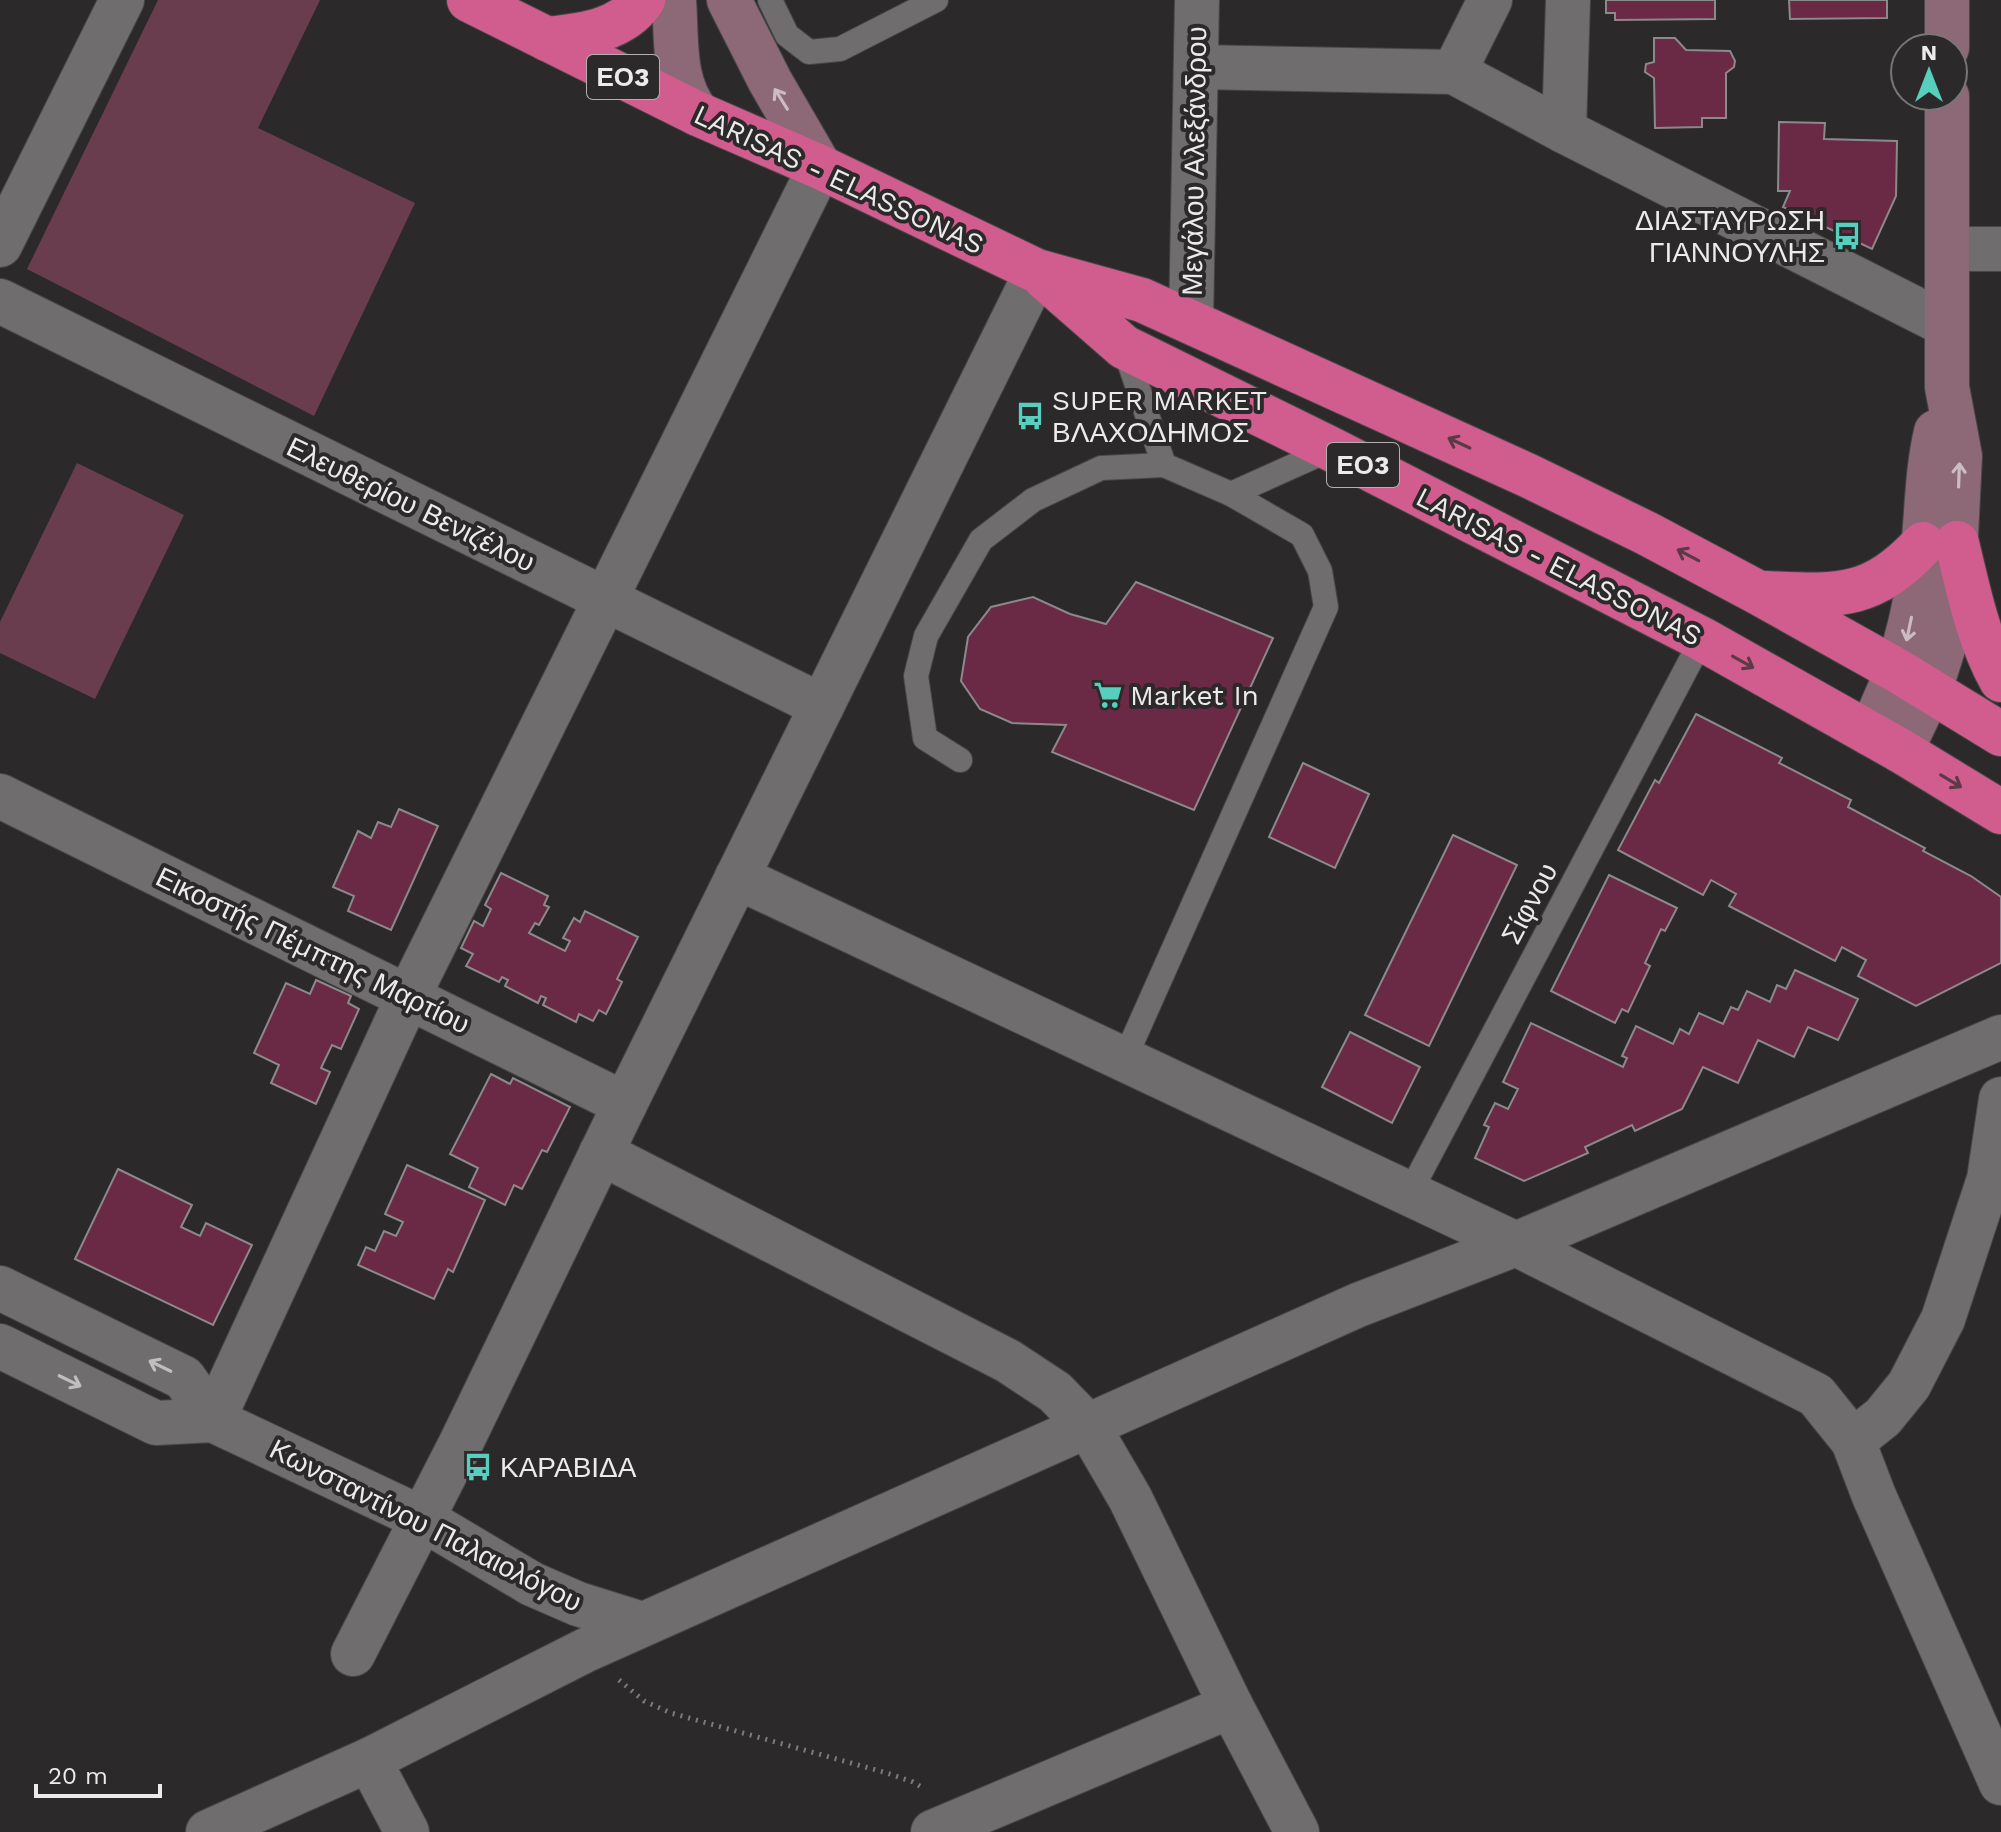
<svg xmlns="http://www.w3.org/2000/svg" width="2001" height="1832" font-family="'Work Sans',sans-serif">
<style>
.green{fill:#693d4e}
.building{fill:#6a2945;stroke:#8c898a;stroke-width:2}
.lines{fill:none;stroke-linecap:round;stroke-linejoin:round}
.lane-casing{stroke:#484647;stroke-width:26}
.street-casing{stroke:#484647;stroke-width:46}
.secondary-casing{stroke:#484647;stroke-width:46}
.highway-casing{stroke:#484647;stroke-width:46}
.path{stroke:#7e7b7c;stroke-width:5;stroke-dasharray:2 6;stroke-linecap:butt}
.lane{stroke:#706d6e;stroke-width:24}
.street{stroke:#706d6e;stroke-width:44}
.secondary{stroke:#8d6877;stroke-width:44}
.highway{stroke:#d05d8d;stroke-width:44}
.oneway{stroke:#cbbcc2}
.oneway2{stroke:#5d3948}
.oneway3{stroke:#c1bebf}
.labels{text-anchor:middle;stroke-width:8;stroke-linejoin:round;paint-order:stroke}
.shield{fill:#2c292a;stroke:#b2b0b1;stroke-width:2}
.shield-label{font-size:26px;font-weight:bold;fill:#eceaeb}
.street-label{font-size:28px;fill:#eceaeb;stroke:#2c292a}
.poi-label{font-size:28px;fill:#eceaeb;stroke:#2c292a;text-anchor:start}
</style>
<rect width="100%" height="100%" fill="#2c292a"/>
<g class="green">
<polygon points="158,0 320,0 258,128 415,203 314,416 27,269"/>
<polygon points="77,463 184,515 95,699 0,653 0,622"/>
</g>
<g class="building">
<polygon points="1606,0 1715,0 1715,19 1615,20 1615,13 1606,13"/>
<polygon points="1789,0 1887,0 1887,18 1790,19"/>
<polygon points="1654,38 1675,38 1686,50 1730,51 1735,61 1734,67 1726,73 1726,118 1702,118 1702,127 1655,128 1654,78 1645,72 1646,64 1654,62"/>
<polygon points="1779,122 1825,123 1824,139 1897,141 1896,196 1872,249 1783,207 1790,191 1778,191"/>
<polygon points="1136,582 1273,638 1194,810 1052,752 1066,725 1012,723 980,709 961,681 968,637 991,607 1033,597 1070,614 1106,624"/>
<polygon points="1696,714 1782,758 1779,763 1851,800 1848,807 1925,848 1923,851 1971,876 2001,897 2001,963 1916,1006 1858,976 1866,960 1842,947 1835,961 1729,906 1736,894 1711,880 1703,895 1618,850 1655,780 1659,783"/>
<polygon points="1303,763 1369,794 1335,868 1269,837"/>
<polygon points="399,809 438,826 391,930 348,911 354,896 333,887 358,831 371,838 378,822 391,827"/>
<polygon points="1453,835 1517,865 1429,1046 1365,1015"/>
<polygon points="501,873 548,896 544,905 549,907 539,925 535,923 529,933 565,951 570,941 563,938 574,918 580,922 585,911 638,937 617,979 622,982 606,1014 599,1010 593,1021 579,1014 576,1022 543,1005 546,998 541,996 538,1003 505,986 508,980 502,977 499,982 466,966 473,954 461,948 474,921 483,926 491,909 485,905"/>
<polygon points="1609,875 1677,908 1665,931 1661,929 1645,963 1650,966 1628,1012 1622,1009 1615,1023 1551,991"/>
<polygon points="1795,970 1858,999 1838,1040 1808,1027 1794,1057 1758,1040 1738,1083 1703,1067 1682,1109 1635,1131 1632,1125 1585,1147 1588,1153 1524,1181 1475,1158 1489,1127 1484,1125 1495,1103 1508,1109 1518,1089 1503,1082 1531,1023 1623,1067 1627,1058 1622,1056 1636,1026 1673,1044 1680,1029 1689,1034 1699,1013 1723,1024 1731,1007 1738,1010 1747,991 1770,1002 1777,985 1786,989"/>
<polygon points="316,980 351,996 348,1003 359,1009 341,1049 332,1045 321,1068 330,1072 316,1104 271,1083 279,1065 254,1053 286,983 310,994"/>
<polygon points="1350,1032 1420,1067 1392,1123 1322,1087"/>
<polygon points="491,1074 510,1084 513,1078 570,1107 547,1152 542,1150 522,1189 514,1185 505,1205 469,1187 478,1168 450,1154"/>
<polygon points="407,1165 485,1200 453,1272 448,1269 434,1299 358,1265 366,1247 375,1251 384,1231 396,1236 403,1222 385,1214"/>
<polygon points="118,1169 192,1205 181,1227 200,1236 206,1223 252,1245 213,1325 75,1259"/>
</g>
<g class="lines">
<defs>
<g id="lane">
<polyline points="770,0 787,35 809,52 840,49 936,0"/>
<polyline points="1124,347 1164,465 1231,494 1331,449"/>
<polyline points="960,760 925,738 916,676 926,636 981,540 1033,500 1101,468 1164,465"/>
<polyline points="1124,1060 1326,607 1320,571 1302,535 1231,494"/>
<polyline points="1409,1194 1702,639"/>
</g>
<g id="street">
<polyline points="1197,67 1454,72 1564,131 1947,325"/>
<polyline points="1454,72 1490,0"/>
<polyline points="1564,131 1568,0"/>
<polyline points="0,245 122,0"/>
<polyline points="1948,249 2001,249"/>
<polyline points="0,301 822,706"/>
<polyline points="1191,322 1197,0"/>
<polyline points="0,796 625,1104"/>
<polyline points="737,877 1516,1244 1816,1395 1853,1441 1874,1496 2001,1783"/>
<polyline points="601,1153 1008,1361 1055,1392 1088,1426 1130,1498 1231,1706 1297,1832"/>
<polyline points="0,1288 184,1378 213,1420"/>
<polyline points="0,1346 156,1423 213,1420 421,1518 532,1584 578,1604 642,1624"/>
<polyline points="213,1420 408,997 820,167"/>
<polyline points="1853,1441 1883,1417 1909,1385 1943,1319 1989,1179 2001,1099"/>
<polyline points="353,1654 461,1443 625,1104 1037,271"/>
<polyline points="369,1760 407,1832"/>
<polyline points="208,1832 369,1760 586,1650 1358,1305 1516,1244 2001,1037"/>
<polyline points="933,1832 1231,1706"/>
</g>
<g id="secondary">
<path d="M 674,0 C 677,40 672,82 698,114"/>
<polyline points="729,0 770,81 820,167"/>
<polyline points="1947,0 1947,48"/>
<path d="M 1869,733 C 1901,673 1915,616 1923,549 C 1927,510 1927,470 1936,432"/>
<polyline points="1901,751 1930,690 1948,633 1953,597 1960,456 1947,387 1947,96"/>
</g>
<g id="highway">
<polyline points="469,0 698,114 820,167 1037,271 1142,300 1529,476 1646,533 1757,592 1898,671 2001,734"/>
<path d="M 547,39 C 582,35 622,31 643,0"/>
<polyline points="1045,278 1124,347 1331,449 1702,639 1901,751 2001,812"/>
<path d="M 1957,543 C 1968,589 1978,639 2001,680"/>
<path d="M 1766,593 C 1838,596 1871,600 1923,544"/>
</g>
</defs>
<use href="#lane" class="lane-casing"/>
<use href="#street" class="street-casing"/>
<use href="#secondary" class="secondary-casing"/>
<use href="#highway" class="highway-casing"/>
<polyline class="path" points="619,1680 644,1701 671,1713 887,1773 913,1782 923,1788"/>
<use href="#lane" class="lane"/>
<use href="#street" class="street"/>
<use href="#secondary" class="secondary"/>
<use href="#highway" class="highway"/>
</g>
<defs><path id="oneway-shaft" d="M-6 0H5M1.5-3L5.5 0L1.5 3" fill="none" stroke-width="1.6" stroke-linecap="round" stroke-linejoin="round" transform="scale(2)"/></defs>
<g class="oneway">
<use href="#oneway-shaft" transform="translate(781 99) rotate(-122)"/>
<use href="#oneway-shaft" transform="translate(1959 475) rotate(-88)"/>
<use href="#oneway-shaft" transform="translate(1909 629) rotate(102)"/>
</g>
<g class="oneway2">
<use href="#oneway-shaft" transform="translate(1459 443) rotate(-155)"/>
<use href="#oneway-shaft" transform="translate(1688 555) rotate(-152)"/>
<use href="#oneway-shaft" transform="translate(1743 662) rotate(29)"/>
<use href="#oneway-shaft" transform="translate(1951 781) rotate(31)"/>
</g>
<g class="oneway3">
<use href="#oneway-shaft" transform="translate(160 1366) rotate(-154)"/>
<use href="#oneway-shaft" transform="translate(70 1381) rotate(26)"/>
</g>
<defs>
<symbol id="bus-bare" viewBox="-9 -9 18 18"><path d="M-5-6H5V4H4V6H2V4H-2V6H-4V4H-5ZM-3.5-4V0h7V-4ZM-3.5 1.2v1.5H-2V1.2ZM2 1.2v1.5H3.5V1.2Z" fill="#58cebf" stroke="#2c292a" stroke-width="2.5" paint-order="stroke"/></symbol>
<symbol id="supermarket-bare" viewBox="-9 -9 18 18"><path d="M-6-5.5h2.5l.6 2H6L4.5 2H-2.5L-4.4-4H-6ZM-1.5 3.2a1.3 1.3 0 1 0 .1 0ZM3 3.2a1.3 1.3 0 1 0 .1 0Z" fill="#58cebf" stroke="#2c292a" stroke-width="2.5" paint-order="stroke"/></symbol>
</defs>
<g fill-rule="evenodd">
<use href="#bus-bare" x="1827" y="216" width="40" height="40"/>
<use href="#bus-bare" x="1010" y="396" width="40" height="40"/>
<use href="#supermarket-bare" x="1088" y="675" width="40" height="40"/>
<use href="#bus-bare" x="458" y="1447" width="40" height="40"/>
</g>
<g class="labels">
<g class="shield">
<rect x="587" y="55" width="72" height="44" rx="6"/>
<rect x="1327" y="443" width="72" height="44" rx="6"/>
</g>
<g class="shield-label">
<text x="623" y="86">ΕΟ3</text>
<text x="1363" y="474">ΕΟ3</text>
</g>
<g class="street-label">
<text transform="translate(1194 161) rotate(-89)" y="10">Μεγάλου Αλεξάνδρου</text>
<text transform="translate(839 179) rotate(25)" y="10">LARISAS - ELASSONAS</text>
<text transform="translate(411 504) rotate(26)" y="10">Ελευθερίου Βενιζέλου</text>
<text transform="translate(1559 566) rotate(27)" y="10">LARISAS - ELASSONAS</text>
<text transform="translate(1529 903) rotate(-62)" y="10">Σίφνου</text>
<text transform="translate(313 950) rotate(26)" y="10">Εικοστής Πέμπτης Μαρτίου</text>
<text transform="translate(426 1525) rotate(27)" y="10">Κωνσταντίνου Παλαιολόγου</text>
</g>
<g class="poi-label">
<text x="1825" y="230" text-anchor="end">ΔΙΑΣΤΑΥΡΩΣΗ<tspan x="1825" dy="32">ΓΙΑΝΝΟΥΛΗΣ</tspan></text>
<text x="1052" y="410">SUPER MARKET<tspan x="1052" dy="32">ΒΛΑΧΟΔΗΜΟΣ</tspan></text>
<text x="1130" y="705">Market In</text>
<text x="500" y="1477">ΚΑΡΑΒΙΔΑ</text>
</g>
</g>
<g transform="translate(1929 72)"><circle r="38" fill="#2c292a" stroke="#797677" stroke-width="2"/>
<path d="M0-6L14 30L0 20L-14 30Z" fill="#58cebf"/>
<text y="-12" font-size="22" font-weight="bold" text-anchor="middle" fill="#eceaeb">N</text>
</g>
<path d="M36 1784v12h124v-12" fill="none" stroke="#eceaeb" stroke-width="4"/>
<text x="48" y="1784" font-size="24" fill="#eceaeb" stroke="#2c292a" stroke-width="6" paint-order="stroke">20 m</text>
</svg>
